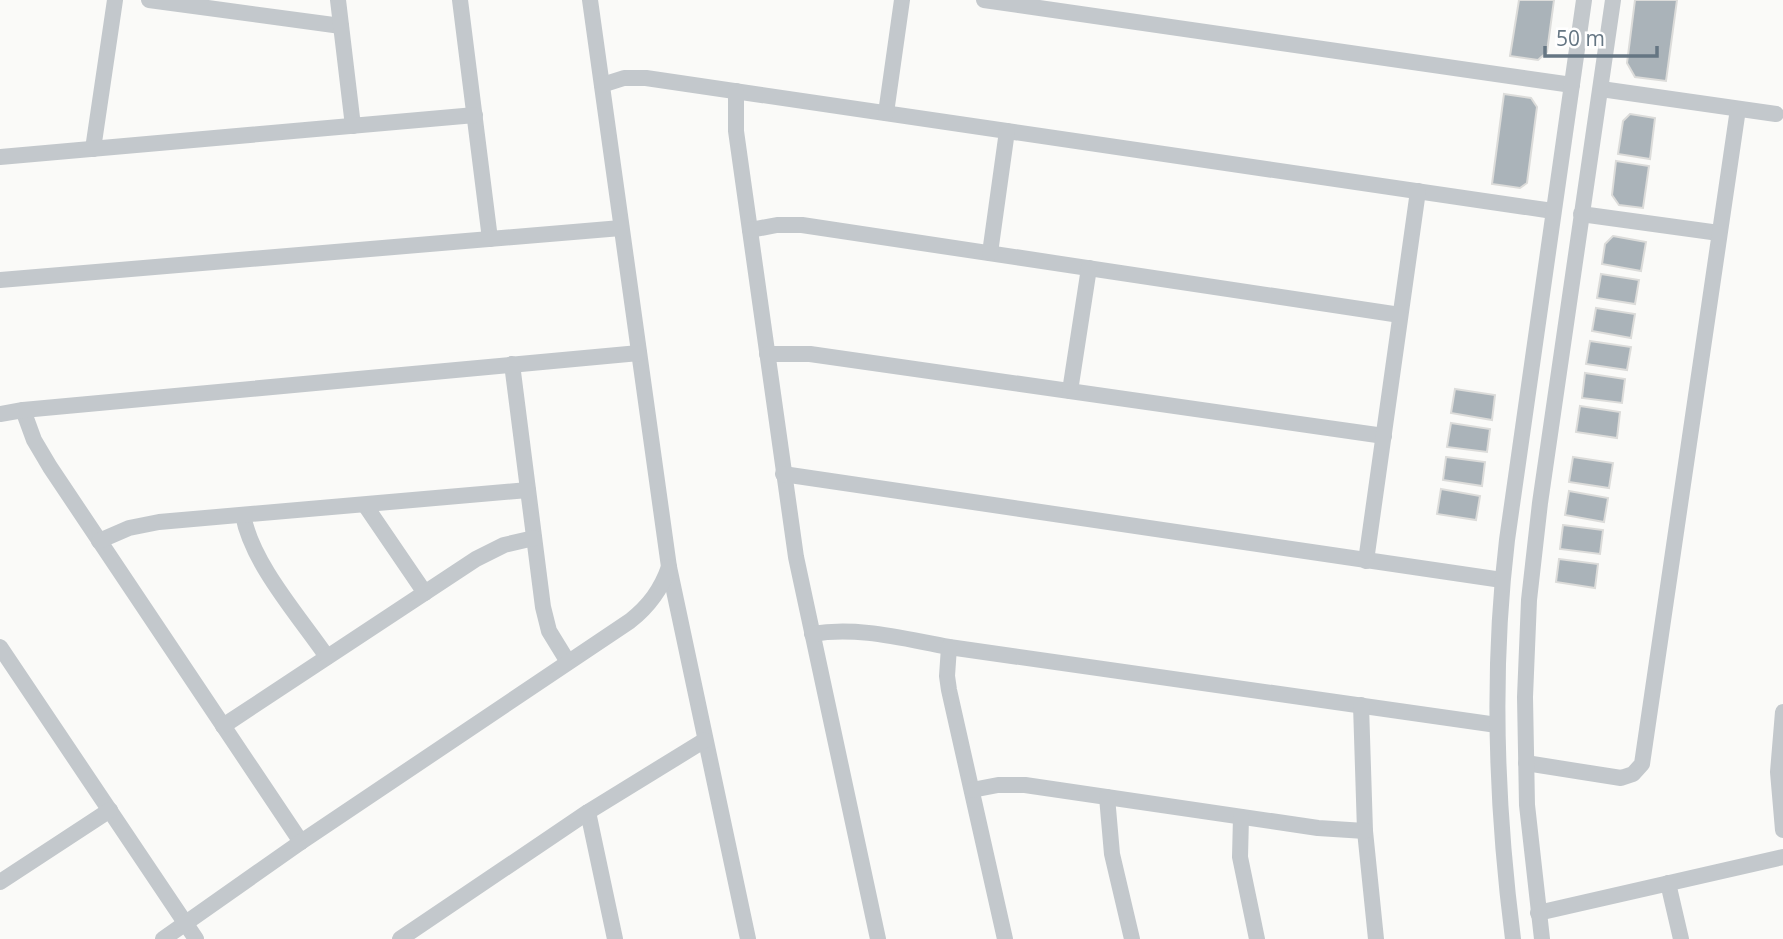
<svg xmlns="http://www.w3.org/2000/svg" width="1783" height="939" font-family="'Open Sans',sans-serif">
<style>
.building{fill:#aab3b9;stroke:#dcdcda;stroke-width:2}
.lines{fill:none;stroke-linecap:round;stroke-linejoin:round}
.street{stroke:#c3c8cc;stroke-width:16}
</style>
<rect width="100%" height="100%" fill="#fafaf8"/>
<g class="building">
<polygon points="1519,0 1554,0 1547,52 1538,60 1510,56"/>
<polygon points="1635,0 1677,0 1666,81 1635,77 1627,63"/>
<polygon points="1504,94 1531,98 1537,107 1527,183 1520,188 1492,184"/>
<polygon points="1630,114 1655,118 1650,159 1618,154 1623,121"/>
<polygon points="1616,161 1649,166 1643,208 1619,205 1612,195"/>
<polygon points="1613,236 1646,242 1641,271 1602,264 1605,244"/>
<polygon points="1601,274 1639,280 1635,304 1597,298"/>
<polygon points="1596,308 1635,314 1631,338 1592,331"/>
<polygon points="1590,341 1631,347 1627,370 1586,364"/>
<polygon points="1585,373 1625,379 1622,403 1582,398"/>
<polygon points="1455,389 1495,395 1492,420 1451,413"/>
<polygon points="1580,406 1620,412 1617,438 1576,432"/>
<polygon points="1451,423 1490,429 1487,452 1447,447"/>
<polygon points="1446,457 1485,462 1482,486 1443,480"/>
<polygon points="1573,457 1613,463 1609,488 1569,482"/>
<polygon points="1441,489 1480,496 1476,520 1437,514"/>
<polygon points="1569,491 1608,498 1604,522 1565,515"/>
<polygon points="1563,525 1603,530 1600,554 1560,549"/>
<polygon points="1559,559 1598,564 1595,588 1556,582"/>
</g>
<g class="lines">
<g class="street">
<polyline points="149,0 341,26"/>
<polyline points="338,0 353,126"/>
<polyline points="460,0 490,239"/>
<polyline points="590,0 669,567 748,939"/>
<polyline points="984,0 1572,85"/>
<polyline points="602,85 624,78 646,78 1553,211"/>
<polyline points="1601,89 1776,114"/>
<polyline points="736,91 736,131 796,557 878,939"/>
<polyline points="886,113 902,0"/>
<polyline points="93,149 115,0"/>
<polyline points="0,157 475,115"/>
<polyline points="1581,214 1719,233"/>
<polyline points="750,230 777,225 802,225 1400,315"/>
<polyline points="990,253 1007,131"/>
<polyline points="0,280 621,228"/>
<polyline points="767,354 810,354 1384,436"/>
<polyline points="512,364 543,607 549,631 568,662"/>
<polyline points="1070,391 1089,268"/>
<polyline points="23,410 34,440 50,467 301,842"/>
<polyline points="0,414 23,410 639,353"/>
<polyline points="783,474 1502,580"/>
<polyline points="365,505 425,593"/>
<path d="M 243,515 C 252,564 299,616 327,657"/>
<polyline points="99,541 129,528 159,522 528,490"/>
<polyline points="1366,561 1418,191"/>
<path d="M 812,634 C 858,626 904,639 949,647 L 1497,725"/>
<polyline points="0,647 196,939"/>
<polyline points="949,647 947,676 949,690 1005,939"/>
<polyline points="1361,705 1365,831 1376,939"/>
<polyline points="1783,712 1778,772 1783,830"/>
<polyline points="223,726 476,559 504,545 534,538"/>
<polyline points="1526,763 1621,778 1633,774 1642,764 1738,109"/>
<polyline points="972,790 998,785 1025,785 1318,828 1365,831"/>
<polyline points="1107,797 1112,854 1132,939"/>
<polyline points="588,812 615,939"/>
<polyline points="1241,817 1240,857 1257,939"/>
<polyline points="0,882 110,810"/>
<polyline points="1668,883 1681,939"/>
<polyline points="1538,913 1783,857"/>
<path d="M 163,939 L 301,842 L 630,621 C 649,606 661,590 669,567"/>
<polyline points="400,939 588,812 705,740"/>
<path d="M 1513,939 C 1496,806 1491,673 1507,540 L 1584,0"/>
<polyline points="1542,939 1527,805 1525,697 1529,600 1540,503 1613,0"/>
</g>
</g>
<path d="M1545 46v10h112v-10" fill="none" stroke="#657683" stroke-width="3.5"/>
<text x="1556" y="46" font-size="21" fill="#657683" stroke="#ffffff" stroke-width="5" paint-order="stroke">50 m</text>
</svg>
